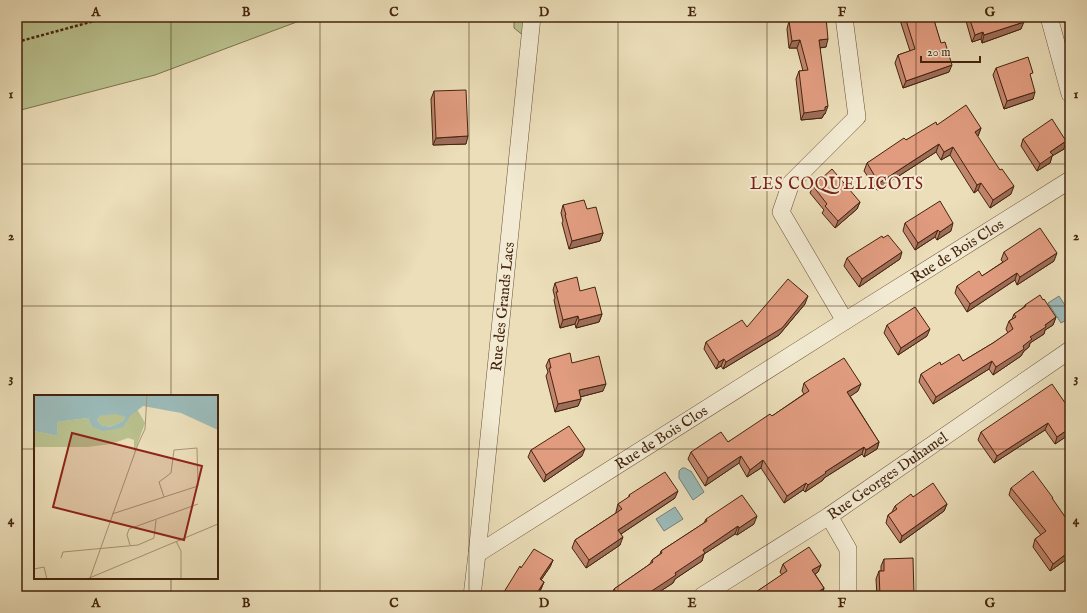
<svg xmlns="http://www.w3.org/2000/svg" width="1087" height="613" font-family="'IM FELL English',serif">
<style>
.green{fill:#b9c18e;stroke:#7e734e}
.water{fill:#9bbab8;stroke:#787e74}
.lines{fill:none;stroke-linecap:round;stroke-linejoin:round}
.street-casing{stroke:#6e5339;stroke-width:18}
.path{stroke:#44250e;stroke-width:2.5;stroke-dasharray:3 2;stroke-linecap:butt}
.street{stroke:#f2ead2;stroke-width:17}
.wall{fill:#c2866e;stroke:#44250e}
.shaded-wall{fill:#9e6d5a;stroke:#44250e}
.building{fill:#e19c80;stroke:#44250e}
.grid{fill:none;stroke:#44250e;stroke-width:1;stroke-opacity:0.55}
.labels{text-anchor:middle;stroke-width:4;stroke-linejoin:round;paint-order:stroke}
.street-label{font-size:15px;fill:#44250e;stroke:#f2ead2}
.neighbourhood-label{font-size:16px;letter-spacing:1px;fill:#7a1f14;stroke:#f2ead2}
.inset-road{fill:none;stroke:#a89475;stroke-width:1}
.view{fill:#8f2418;fill-opacity:0.15;stroke:#8f2418;stroke-width:2}
.inset-edge{fill:none;stroke:#44250e;stroke-width:2}
.neatline{fill:none;stroke:#44250e;stroke-width:1.5}
.grid-label{font-size:13px;text-anchor:middle;font-weight:bold;fill:#44250e}
</style>
<rect width="100%" height="100%" fill="#ebdeb9"/>
<filter id="stains"><feTurbulence type="fractalNoise" baseFrequency=".005" numOctaves="4"/><feColorMatrix values="0 0 0 0 .2 0 0 0 0 .09 0 0 0 0 .02 0 0 0 .5 -.17"/></filter>
<radialGradient id="worn" r=".72"><stop offset=".6" stop-color="#630" stop-opacity="0"/><stop offset="1" stop-color="#630" stop-opacity=".3"/></radialGradient>
<g class="green">
<polygon points="17,17 310,17 155,75 17,111"/>
<polygon points="514,17 526,17 524,36 514,28"/>
</g>
<g class="water">
<polygon points="1059,296 1070,313 1070,318 1061,323 1048,303"/>
<polygon points="682,468 685,468 690,471 691,471 704,492 693,500 679,478 679,471"/>
<polygon points="675,507 683,519 664,531 656,519"/>
</g>
<g class="lines">
<defs>
<g id="street">
<polyline points="844,17 857,117 791,183 781,212 845,321"/>
<polyline points="1049,17 1070,94"/>
<polyline points="829,516 848,549 848,596"/>
<path id="s1" d="M 477,554 L 845,321 L 1070,180"/>
<path id="s2" d="M 472,596 L 477,554 L 532,17"/>
<path id="s3" d="M 702,596 L 829,516 L 1070,350"/>
</g>
</defs>
<use href="#street" class="street-casing"/>
<polyline class="path" points="17,42 109,17"/>
<use href="#street" class="street"/>
</g>
<g class="wall">
<polygon points="799,17 826,17 826,47 820,48 825,114 824,114 822,118 801,120 796,79 799,71 803,71 797,48 789,48 787,29 789,21 798,20"/>
<polygon points="899,17 933,17 949,72 903,88 895,63 898,55 910,51"/>
<polygon points="967,17 1022,17 1021,29 982,43 981,39 972,42 966,21"/>
<polygon points="996,68 1031,78 1033,99 1004,109 993,75"/>
<polygon points="434,91 466,144 433,145 431,99"/>
<polygon points="937,125 981,128 978,136 977,137 1011,194 990,208 978,190 974,193 950,155 941,160 936,152 877,190 864,171 867,163 906,140"/>
<polygon points="1023,139 1064,149 1052,156 1050,163 1037,171 1021,146"/>
<polygon points="813,186 860,202 857,209 835,228 822,213 824,210 810,193"/>
<polygon points="563,205 587,209 603,233 600,241 569,249 562,223 563,221 561,213"/>
<polygon points="1070,209 1070,223 1066,217 1069,210"/>
<polygon points="905,223 951,231 937,240 935,237 915,250 903,231"/>
<polygon points="1004,252 1054,261 1017,285 1015,280 967,312 955,293 957,286 982,276 1003,262 1001,260"/>
<polygon points="847,258 900,259 859,287 844,266"/>
<polygon points="555,283 580,291 602,314 599,322 576,328 575,324 560,328 554,300 555,298 553,290"/>
<polygon points="805,304 779,335 723,369 721,366 716,369 704,349 706,342 747,327"/>
<polygon points="1025,305 1056,317 1053,325 1045,330 1044,334 1030,343 1029,347 1024,351 1021,356 993,375 989,369 933,404 919,382 921,374 941,365 963,361 993,343 1008,333 1006,329 1009,321 1012,319 1014,314 1024,307"/>
<polygon points="887,325 927,336 898,355 884,333"/>
<polygon points="549,359 572,363 603,391 580,397 581,399 578,406 555,412 546,376 548,372 546,366"/>
<polygon points="804,383 858,391 850,396 879,442 877,449 864,457 862,454 824,478 823,480 805,492 803,490 784,503 761,468 747,477 739,463 705,486 688,459 691,452 728,442 772,416 804,394 802,391"/>
<polygon points="1070,410 1070,434 1055,444 1045,430 994,463 978,440 981,432"/>
<polygon points="531,450 582,456 544,482 528,457"/>
<polygon points="1011,488 1053,498 1052,499 1070,524 1070,557 1050,571 1033,547 1035,539 1041,535 1009,495"/>
<polygon points="629,495 675,498 621,534 620,545 586,568 572,548 575,540 616,513 616,512 618,504 629,498"/>
<polygon points="913,497 947,504 944,511 900,543 886,523 888,515 892,512 895,506"/>
<polygon points="706,519 754,524 737,535 735,534 704,554 702,561 675,579 673,583 653,596 611,596 614,589 650,564 652,560 660,554 661,551 704,523"/>
<polygon points="884,559 914,596 877,596 876,579 879,571 881,571 881,566"/>
<polygon points="553,560 550,567 541,580 544,582 541,589 537,596 502,596 504,592 521,568"/>
<polygon points="783,564 821,565 818,572 815,574 824,588 822,596 750,596 782,575 780,572"/>
</g>
<g class="shaded-wall">
<polygon points="1024,22 1021,29 982,43 984,35"/>
<polygon points="983,32 981,39 972,42 975,35"/>
<polygon points="828,39 826,47 816,48 819,40"/>
<polygon points="800,40 797,48 789,48 792,41"/>
<polygon points="952,65 949,72 903,88 906,81"/>
<polygon points="1035,92 1033,99 1004,109 1007,101"/>
<polygon points="828,106 825,114 824,114 822,118 801,120 804,113"/>
<polygon points="981,128 978,136 972,140 975,132"/>
<polygon points="468,136 466,144 433,145 436,138"/>
<polygon points="1066,141 1064,149 1052,156 1050,163 1037,171 1040,164 1050,152"/>
<polygon points="939,144 936,152 877,190 879,183"/>
<polygon points="953,147 950,155 941,160 944,152"/>
<polygon points="981,183 978,190 974,193 977,185"/>
<polygon points="1014,186 1011,194 990,208 993,200"/>
<polygon points="860,202 857,209 835,228 838,221"/>
<polygon points="953,223 951,231 937,240 940,232"/>
<polygon points="938,230 935,237 915,250 918,243"/>
<polygon points="603,233 600,241 569,249 572,241"/>
<polygon points="902,252 900,259 859,287 862,279"/>
<polygon points="1057,253 1054,261 1017,285 1020,277"/>
<polygon points="1017,273 1015,280 967,312 970,304"/>
<polygon points="808,296 805,304 779,335 723,369 726,362"/>
<polygon points="602,314 599,322 576,328 579,320"/>
<polygon points="578,316 575,324 560,328 563,320"/>
<polygon points="1056,317 1053,325 1045,330 1044,334 1030,343 1029,347 1024,351 1021,356 993,375 996,367 1023,346 1030,337 1045,325"/>
<polygon points="930,329 927,336 898,355 901,348"/>
<polygon points="724,359 721,366 716,369 719,362"/>
<polygon points="992,361 989,369 933,404 936,397"/>
<polygon points="606,384 603,391 576,398 579,390"/>
<polygon points="861,384 858,391 845,400 847,392"/>
<polygon points="581,399 578,406 555,412 558,404"/>
<polygon points="1048,423 1045,430 994,463 997,456"/>
<polygon points="1070,428 1070,434 1055,444 1057,437"/>
<polygon points="879,442 877,449 864,457 866,450"/>
<polygon points="864,447 862,454 824,478 823,480 805,492 808,485 825,472"/>
<polygon points="585,449 582,456 544,482 546,475"/>
<polygon points="741,456 739,463 705,486 708,478"/>
<polygon points="763,460 761,468 747,477 750,470"/>
<polygon points="806,483 803,490 784,503 787,496"/>
<polygon points="678,491 675,498 615,538 618,530"/>
<polygon points="947,504 944,511 900,543 902,536"/>
<polygon points="757,516 754,524 737,535 739,528"/>
<polygon points="738,526 735,534 704,554 702,561 675,579 673,583 653,596 644,596 675,573 703,550"/>
<polygon points="623,537 620,545 586,568 589,560"/>
<polygon points="1070,551 1070,557 1050,571 1053,564"/>
<polygon points="553,560 550,567 537,586 540,579"/>
<polygon points="821,565 818,572 810,578 812,570"/>
<polygon points="544,582 541,589 537,596 535,596"/>
<polygon points="824,588 821,596 812,596"/>
<polygon points="801,592 800,596 795,596"/>
</g>
<g class="building">
<polygon points="803,17 826,17 828,39 819,40 828,106 825,107 825,110 804,113 799,71 808,70 800,40 792,41 789,21 798,19 798,18"/>
<polygon points="905,17 933,17 941,43 945,42 952,65 906,81 898,55 915,49"/>
<polygon points="969,17 1022,17 1024,22 984,35 983,32 975,35"/>
<polygon points="1028,57 1033,73 1030,74 1035,92 1007,101 996,68"/>
<polygon points="466,90 468,136 436,138 434,91"/>
<polygon points="966,105 981,128 975,132 1000,170 1002,169 1014,186 993,200 981,183 977,185 953,147 944,152 939,144 879,183 867,163 904,138 906,140 936,122 937,125"/>
<polygon points="1052,119 1066,141 1050,152 1053,155 1040,164 1023,139"/>
<polygon points="832,169 860,202 838,221 825,206 827,204 813,186"/>
<polygon points="584,200 587,209 596,207 603,233 572,241 565,215 566,215 563,205"/>
<polygon points="940,201 953,223 940,232 938,230 918,243 905,223"/>
<polygon points="1040,228 1057,253 1020,277 1017,273 970,304 957,286 979,271 982,276 1008,259 1004,252"/>
<polygon points="888,235 902,252 862,279 847,258 882,236 883,238"/>
<polygon points="577,277 580,291 595,287 602,314 579,320 578,316 563,320 556,292 558,292 555,283"/>
<polygon points="788,279 808,296 782,328 726,362 724,359 719,362 706,342 742,320 747,327"/>
<polygon points="1040,295 1043,300 1044,299 1056,317 1045,325 1046,327 1030,337 1032,339 1023,346 1024,349 996,367 992,361 936,397 921,374 940,362 941,365 959,354 963,361 993,343 1013,329 1009,321 1016,317 1014,314 1026,306 1025,305"/>
<polygon points="915,307 930,329 901,348 887,325"/>
<polygon points="570,353 572,363 599,356 606,384 579,390 581,399 558,404 549,368 551,368 549,359"/>
<polygon points="844,358 861,384 847,392 879,442 866,450 864,447 825,472 826,473 808,485 806,483 787,496 763,460 750,470 741,456 708,478 691,452 721,432 728,442 770,414 772,416 809,391 804,383"/>
<polygon points="1052,384 1070,410 1070,428 1057,437 1048,423 997,456 981,432"/>
<polygon points="569,426 585,449 546,475 531,450"/>
<polygon points="1033,471 1053,498 1052,498 1070,524 1070,551 1053,564 1035,539 1046,531 1011,488"/>
<polygon points="665,472 678,491 618,530 623,537 589,560 575,540 622,509 618,504 630,496 629,495"/>
<polygon points="933,483 947,504 902,536 888,515 897,509 895,506 911,494 913,497"/>
<polygon points="742,495 757,516 739,528 738,526 703,550 705,553 675,573 676,575 644,596 619,596 614,589 653,562 652,560 662,553 661,551 707,521 706,519"/>
<polygon points="809,547 821,565 812,570 824,588 812,596 804,596 801,592 795,596 750,596 787,571 783,564"/>
<polygon points="534,549 553,560 540,579 544,582 535,596 529,596 523,592 520,596 510,596 504,592 520,566 521,568"/>
<polygon points="913,558 914,596 880,596 879,571 884,571 884,559"/>
</g>
<path class="grid" d="M 171,17 L 171,396M 320,17 L 320,596M 469,17 L 469,596M 618,17 L 618,596M 767,17 L 767,596M 916,17 L 916,596M 17,164 L 1070,164M 17,306 L 1070,306M 17,449 L 35,449M 217,449 L 1070,449M 171,578 L 171,596"/>
<g class="labels">
<g class="street-label">
<text dy="5" stroke="none"><textPath href="#s1" startOffset="568">Rue de Bois Clos</textPath></text>
<text dy="5" stroke="none"><textPath href="#s2" startOffset="291">Rue des Grands Lacs</textPath></text>
<text dy="5" stroke="none"><textPath href="#s1" startOffset="218">Rue de Bois Clos</textPath></text>
<text dy="5" stroke="none"><textPath href="#s3" startOffset="221">Rue Georges Duhamel</textPath></text>
</g>
<g class="neighbourhood-label">
<text x="837" y="189">LES COQUELICOTS</text>
</g>
</g>
<g transform="translate(34 395)">
<rect width="184" height="184" fill="#ebdeb9"/>
<path d="M 103,14 L 111,28 L 100,58 L 100,45 L 94,43 L 77,49 L 54,52 L 0,52 L 0,36 L 24,41 L 23,27 L 54,23 L 57,31 L 82,34 ZM 82,18 L 91,22 L 89,26 L 76,32 L 67,30 L 63,25 L 66,21 Z" fill="#b9c18e"/>
<path d="M 0,0 L 184,0 L 184,35 L 147,18 L 109,11 L 96,21 L 89,32 L 82,34 L 69,36 L 57,31 L 54,23 L 23,27 L 24,41 L 0,36 ZM 82,19 L 91,22 L 89,26 L 76,32 L 67,30 L 63,25 L 66,21 Z" fill="#9bbab8" fill-rule="evenodd"/>
<path class="inset-road" d="M 78,119 L 164,91 L 163,53 L 140,55 L 137,78 L 125,87 L 130,102M 142,146 L 147,156 L 147,184M 96,150 L 93,140 L 95,134 L 164,109M 27,163 L 29,157 L 104,150 L 120,143 L 122,125M 0,174 L 10,172 L 13,184M 56,183 L 104,49 L 111,34 L 113,0M 53,184 L 184,129"/>
<path class="view" d="M 38,38 L 168,71 L 150,145 L 19,112 Z"/>
<rect width="184" height="184" class="inset-edge"/>
</g>
<rect width="1087" height="613" fill="none" stroke="#ebdeb9" stroke-width="44"/>
<path d="M921 56v6h59v-6" fill="none" stroke="#44250e" stroke-width="2"/>
<text x="927" y="56" font-size="12" fill="#44250e" stroke="#f2ead2" stroke-width="3" paint-order="stroke">20 m</text>
<rect x="22" y="22" width="1043" height="569" class="neatline"/>
<g class="grid-label">
<text x="96" y="16">A</text>
<text x="246" y="16">B</text>
<text x="394" y="16">C</text>
<text x="544" y="16">D</text>
<text x="692" y="16">E</text>
<text x="842" y="16">F</text>
<text x="990" y="16">G</text>
<text x="11" y="98">1</text>
<text x="1076" y="98">1</text>
<text x="11" y="240">2</text>
<text x="1076" y="240">2</text>
<text x="11" y="382">3</text>
<text x="1076" y="382">3</text>
<text x="11" y="524">4</text>
<text x="1076" y="524">4</text>
<text x="96" y="607">A</text>
<text x="246" y="607">B</text>
<text x="394" y="607">C</text>
<text x="544" y="607">D</text>
<text x="692" y="607">E</text>
<text x="842" y="607">F</text>
<text x="990" y="607">G</text>
</g>
<rect width="100%" height="100%" filter="url(#stains)"/>
<rect width="100%" height="100%" fill="url(#worn)"/>
</svg>
